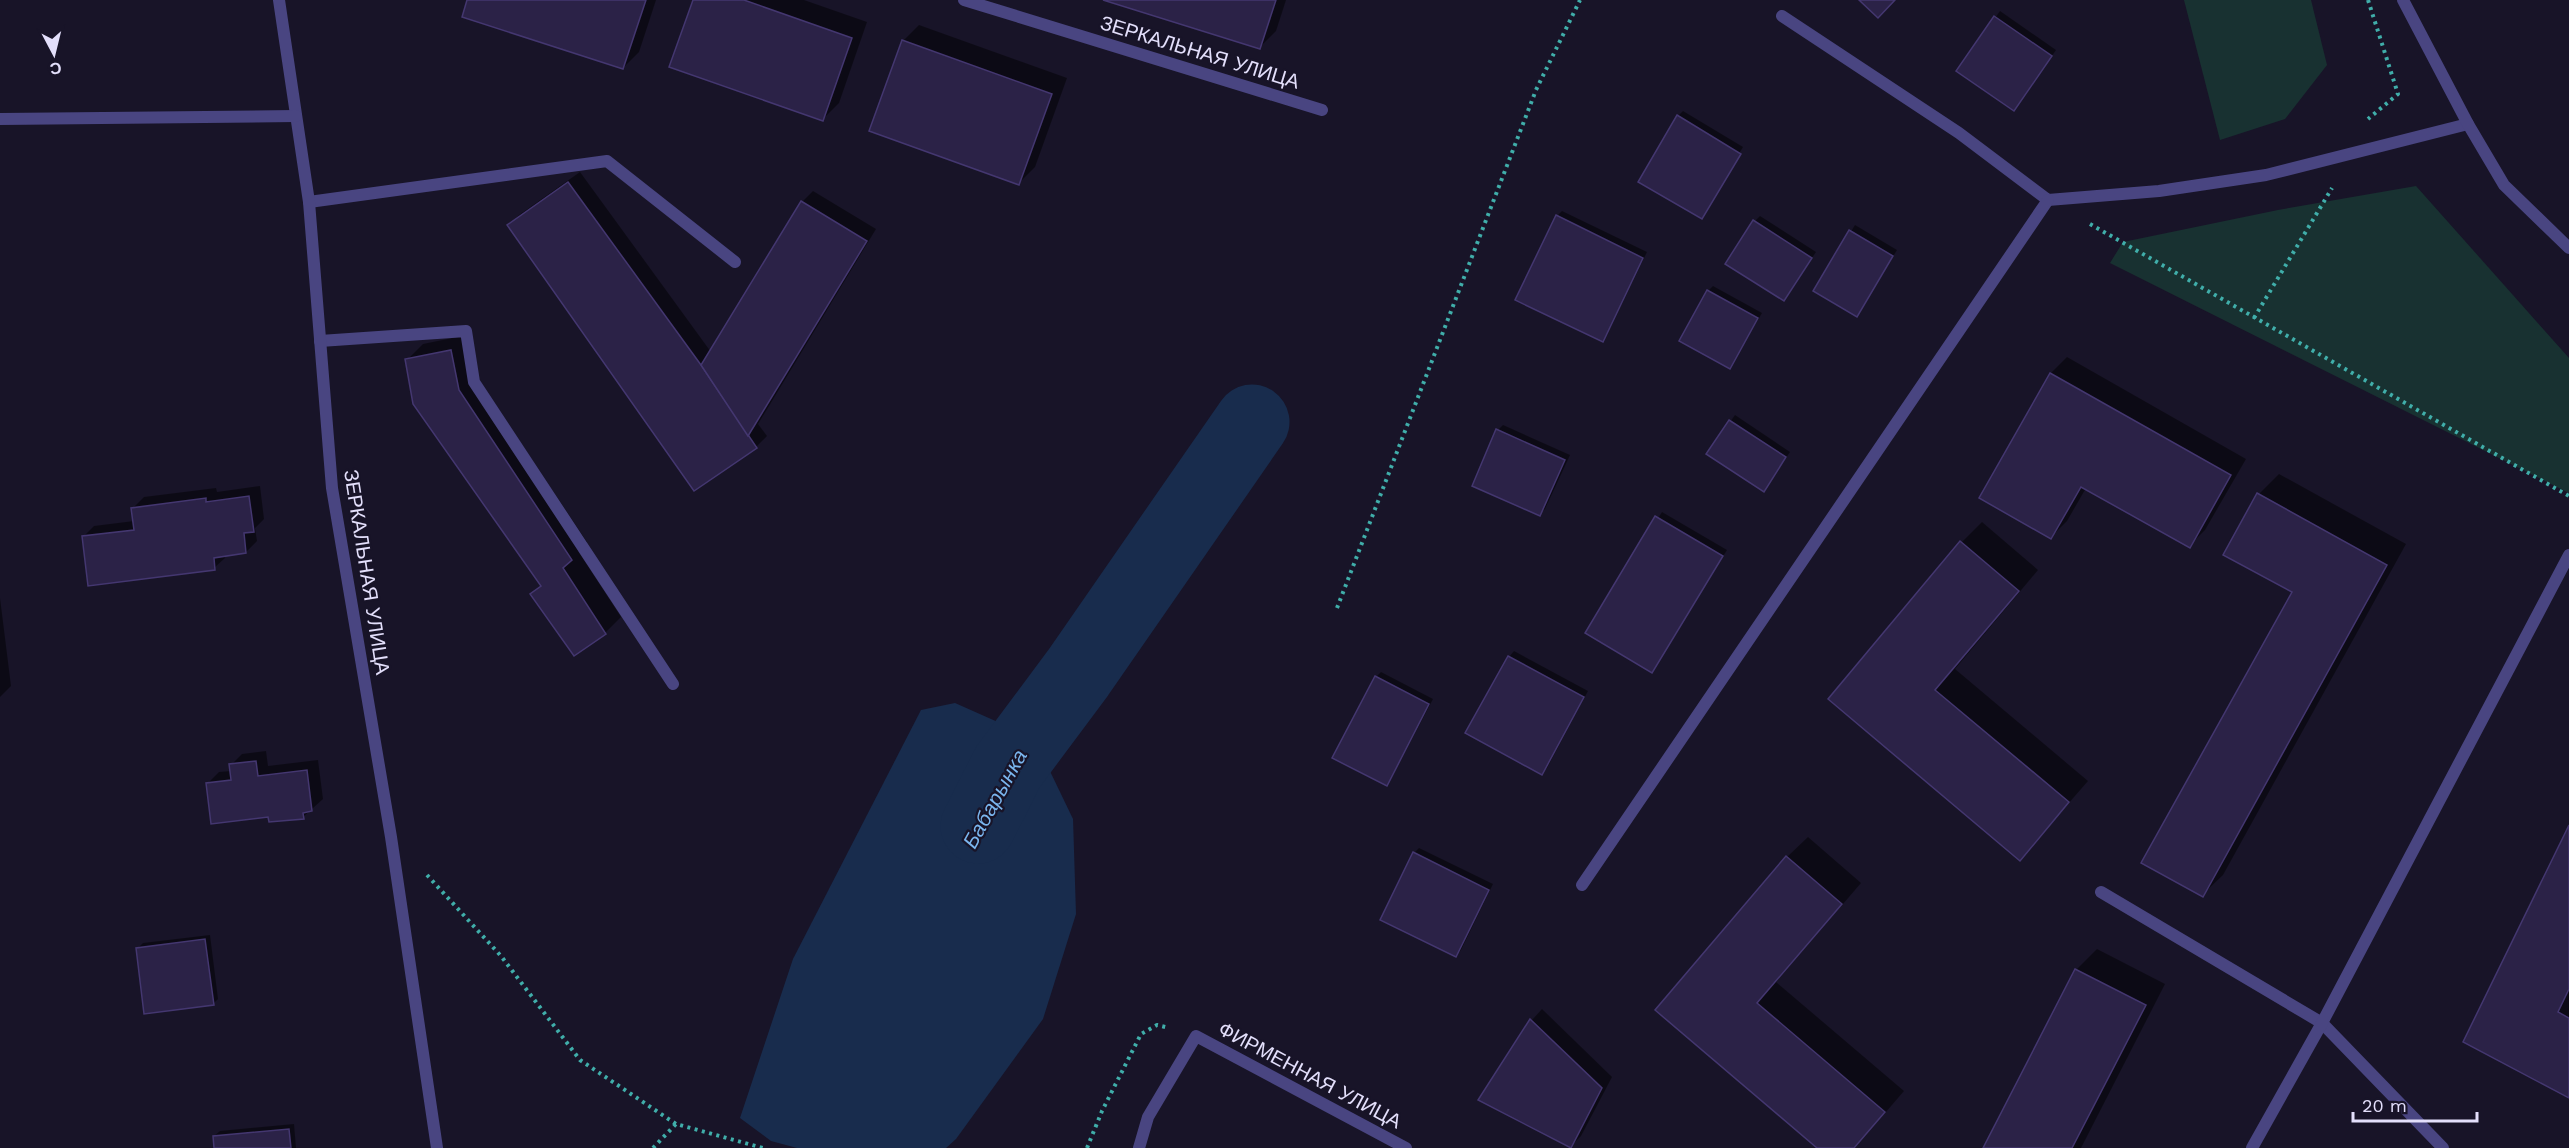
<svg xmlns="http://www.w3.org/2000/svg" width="2569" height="1148" font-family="'Work Sans',sans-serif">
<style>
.green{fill:#183131}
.water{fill:#182c4d}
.shadow{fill:#0007}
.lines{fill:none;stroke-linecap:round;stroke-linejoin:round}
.river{stroke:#182c4d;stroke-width:75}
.building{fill:#2b2247;stroke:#443770;stroke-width:1.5}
.path{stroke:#40aeaa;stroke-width:4;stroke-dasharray:3 4.5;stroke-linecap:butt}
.service{stroke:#494581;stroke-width:12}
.minor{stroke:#494581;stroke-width:12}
.tertiary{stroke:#494581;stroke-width:12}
.labels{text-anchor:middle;stroke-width:4.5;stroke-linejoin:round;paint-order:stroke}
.street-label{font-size:20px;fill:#e3dffb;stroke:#181428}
.water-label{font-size:21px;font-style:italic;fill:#7ab5ee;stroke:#181428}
</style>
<rect width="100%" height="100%" fill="#181428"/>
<g class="green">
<polygon points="2184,0 2311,0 2327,65 2285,119 2220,140"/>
<polygon points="2416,186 2569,358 2569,493 2110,263 2123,242 2278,210"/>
</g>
<polygon class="water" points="955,703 1034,738 1073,819 1076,914 1043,1019 956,1139 946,1148 797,1148 771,1141 740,1118 793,959 921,710"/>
<g class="shadow">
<polygon points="469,0 656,0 639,52 623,68"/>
<polygon points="694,0 804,0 867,22 839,103 823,119"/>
<polygon points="1108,0 1286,0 1276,31 1260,47"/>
<polygon points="2000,11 2056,50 2019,104 1958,70"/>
<polygon points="919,25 1067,78 1035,167 1019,183 903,41"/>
<polygon points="1683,111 1743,147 1703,213 1678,116"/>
<polygon points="580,172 711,352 802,202 813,191 876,229 758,424 767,436 756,447 509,226 519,215"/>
<polygon points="1562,211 1647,252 1607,335 1602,340 1557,216"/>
<polygon points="1760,216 1816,252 1784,299 1755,221"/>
<polygon points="1855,225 1897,250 1857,315 1815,290"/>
<polygon points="1713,286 1762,313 1730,367 1708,291"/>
<polygon points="467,335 475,374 587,542 578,551 621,617 605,633 532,594 542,584 407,360 423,344"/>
<polygon points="2067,357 2246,459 2205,530 2189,546 2086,488 2067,521 2051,537 1981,497 2051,373"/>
<polygon points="1735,415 1790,452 1768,484 1708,453"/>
<polygon points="1503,425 1570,455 1545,509 1540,514 1498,430"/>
<polygon points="2279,474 2406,544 2223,875 2202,895 2294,592 2259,494"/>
<polygon points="260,486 264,519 255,528 257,541 246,552 225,555 225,558 214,568 83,537 94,526 134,521 133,508 144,497 216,488 217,492"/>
<polygon points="1662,512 1727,550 1652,671 1587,632"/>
<polygon points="1982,522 2038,570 1955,669 2088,781 2020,859 1830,699 1962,542"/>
<polygon points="0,598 11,686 0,697"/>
<polygon points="1514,651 1588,691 1547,768 1542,773 1468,733 1509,657"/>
<polygon points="1381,672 1433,699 1391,779 1386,784 1376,677"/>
<polygon points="266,751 268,766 318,760 323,799 303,817 270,815 208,783 219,772 231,771 231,765 242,754"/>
<polygon points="2569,829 2569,1096 2465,1041"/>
<polygon points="1808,837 1861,883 1776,982 1904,1091 1855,1148 1819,1148 1657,1010 1787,857"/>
<polygon points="1419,848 1493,884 1461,950 1456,956 1414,853"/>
<polygon points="210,935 218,999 213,1004 138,948 143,943"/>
<polygon points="2097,949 2165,984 2081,1148 1985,1148 2076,970"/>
<polygon points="1542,1009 1612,1077 1581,1136 1570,1147 1480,1099 1532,1020"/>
<polygon points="294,1124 296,1148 216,1148 214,1136 220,1131"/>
</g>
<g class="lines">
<polyline class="river" points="978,826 1008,767 1078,673 1252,422"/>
</g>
<g class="building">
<polygon points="467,0 646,0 623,69 462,17"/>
<polygon points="693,0 744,0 852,38 823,121 669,67"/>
<polygon points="1103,0 1276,0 1260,49"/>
<polygon points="1859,0 1895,0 1878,18"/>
<polygon points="1994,16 2052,56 2014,111 1956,71"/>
<polygon points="902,40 1052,94 1019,185 869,131"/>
<polygon points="1677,115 1741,154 1702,219 1638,182"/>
<polygon points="568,182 701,365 757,448 694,491 507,225"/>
<polygon points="801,201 867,241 748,436 701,365"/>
<polygon points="1556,215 1643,258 1603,342 1515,300"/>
<polygon points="1753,220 1812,258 1784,301 1725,264"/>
<polygon points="1849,230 1893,256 1857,317 1813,291"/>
<polygon points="1707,290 1758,318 1730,369 1679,341"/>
<polygon points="451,350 459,390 572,560 563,568 606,634 574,656 530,594 541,586 413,404 405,359"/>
<polygon points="2050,373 2231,475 2190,548 2081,487 2051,539 1979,498"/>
<polygon points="1729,420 1786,457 1764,492 1706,454"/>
<polygon points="1496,429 1565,460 1540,516 1472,486"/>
<polygon points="2257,493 2387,565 2203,897 2141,863 2292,592 2223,555"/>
<polygon points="249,496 254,532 244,533 246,553 214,558 215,570 88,586 82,536 134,530 131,508 206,498 206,502"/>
<polygon points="1655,516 1723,556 1652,673 1585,633"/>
<polygon points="1960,541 2019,591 1935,690 2069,802 2020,861 1828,699"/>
<polygon points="1508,656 1584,697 1542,775 1465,733"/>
<polygon points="1375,676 1429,704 1387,786 1332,758"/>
<polygon points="256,761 258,776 307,770 312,811 303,813 304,819 269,822 268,817 211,824 206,783 231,780 229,764"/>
<polygon points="2569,825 2569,989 2558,1012 2569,1018 2569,1098 2463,1042"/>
<polygon points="1413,852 1489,890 1456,957 1380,920"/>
<polygon points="1786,856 1842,904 1757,1003 1885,1112 1854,1148 1817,1148 1655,1010"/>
<polygon points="205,939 214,1005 144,1014 136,948"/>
<polygon points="2075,969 2146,1005 2072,1148 1983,1148"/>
<polygon points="1530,1019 1602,1088 1571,1148 1478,1100"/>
<polygon points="289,1129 291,1148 214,1148 213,1136"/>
</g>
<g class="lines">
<g class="path">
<polyline points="2368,0 2398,94 2368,119"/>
<polyline points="2090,224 2569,496"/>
<polyline points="2254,318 2332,188"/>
<polyline points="1337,608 1536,90 1580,0"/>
<polyline points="427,875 501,956 580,1060 676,1124 763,1148"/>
<polyline points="653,1148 676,1124"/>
<polyline points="1087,1148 1102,1111 1141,1034 1157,1025 1169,1028"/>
</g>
<g class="service">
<polyline points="1782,16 1959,133 2048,200 2159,191 2266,175 2468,124"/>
<polyline points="309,202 607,161 735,262"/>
<polyline points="320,341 466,331 474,382 673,684"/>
<polyline points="1582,885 2048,200"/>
<polyline points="2101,892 2322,1023 2443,1148"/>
</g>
<g class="minor">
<polyline points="279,0 309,202 332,488 391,837 437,1148"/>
<polyline points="964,0 1322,110"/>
<polyline points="0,119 296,116"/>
<polyline points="1139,1148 1148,1117 1196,1036 1406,1148"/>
<polyline points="2252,1148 2322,1023 2569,555"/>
</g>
<polyline class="tertiary" points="2403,0 2468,124 2504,185 2569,248"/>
</g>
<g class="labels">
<g class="street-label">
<text transform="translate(1200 52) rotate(17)" y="7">ЗЕРКАЛЬНАЯ УЛИЦА</text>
<text transform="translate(367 572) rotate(81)" y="7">ЗЕРКАЛЬНАЯ УЛИЦА</text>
<text transform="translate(1310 1075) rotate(28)" y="7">ФИРМЕННАЯ УЛИЦА</text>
</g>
<g class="water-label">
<text transform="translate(995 799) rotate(-61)" y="7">Бабарынка</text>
</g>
</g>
<g transform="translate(54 54) rotate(173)" stroke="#181428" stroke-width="4.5" paint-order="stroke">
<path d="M0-4.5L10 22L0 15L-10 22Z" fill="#e3dffb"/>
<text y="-9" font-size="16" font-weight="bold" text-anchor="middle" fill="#e3dffb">С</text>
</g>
<path d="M2353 1112v9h124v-9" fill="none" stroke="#e3dffb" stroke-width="3"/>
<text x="2362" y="1112" font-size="18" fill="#e3dffb" stroke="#181428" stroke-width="4.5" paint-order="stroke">20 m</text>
</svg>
